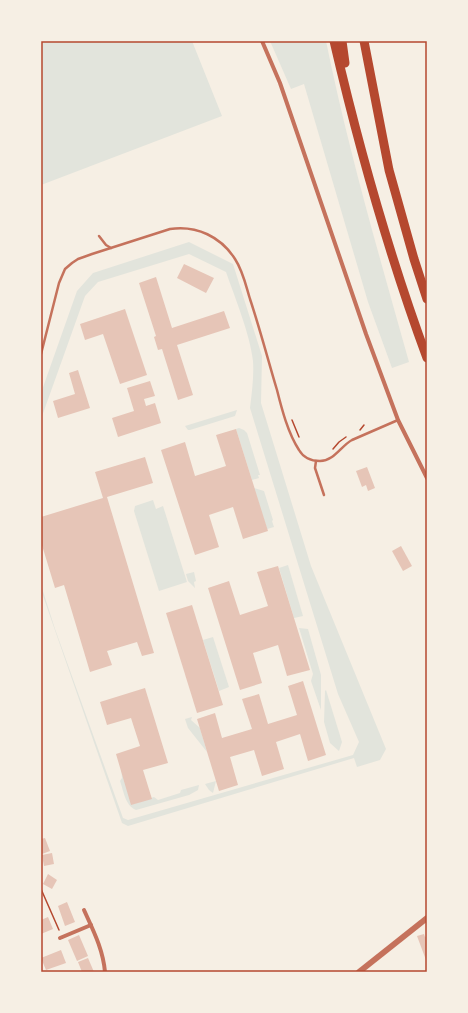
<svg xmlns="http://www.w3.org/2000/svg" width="468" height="1013" font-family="Quicksand,sans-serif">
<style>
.green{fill:#e2e4dc}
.building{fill:#e6c5b7}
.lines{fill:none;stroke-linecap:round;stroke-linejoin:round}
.path{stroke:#b5482f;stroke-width:1.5}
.service{stroke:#c5725c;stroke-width:2.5}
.minor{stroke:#c5725c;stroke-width:4}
.tertiary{stroke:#c5725c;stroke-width:6}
.motorway{stroke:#b5482f;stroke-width:9}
.neatline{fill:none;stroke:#b5482f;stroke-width:1.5}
</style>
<rect width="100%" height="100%" fill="#f6efe4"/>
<g class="green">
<polygon points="41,41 192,41 222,116 41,185"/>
<path d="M 270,41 L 326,41 C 348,149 379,255 409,362 L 392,368 L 368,302 L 304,84 L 291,89 Z"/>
<path d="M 189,242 L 233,264 L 262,356 L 261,403 L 311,566 L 386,749 L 380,760 L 357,767 L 354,758 L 128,826 L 122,823 L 41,590 L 41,585 L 55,629 L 123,818 L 128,820 L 353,755 L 359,742 L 338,694 L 250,408 C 252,392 254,376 253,361 C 250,334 235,298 226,272 L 189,254 L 98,282 L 85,296 L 41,419 L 41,393 L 77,291 L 93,273 Z"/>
<polygon points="237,410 235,416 190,430 188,430 185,426"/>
<polygon points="239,428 244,430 247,433 260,475 258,475 259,478 252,480 236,429"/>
<polygon points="254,488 264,491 273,520 272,521 274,527 267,529"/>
<polygon points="153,500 156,509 163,506 187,582 159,591 134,511 135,506"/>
<polygon points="288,565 303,616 294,618 279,568"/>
<polygon points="194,572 196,581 194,582 195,588 188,581 186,574"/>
<polygon points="299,628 308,629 321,675 321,710 311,681 313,674"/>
<polygon points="213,637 229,687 219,691 203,640"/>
<polygon points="326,690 342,742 339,751 330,743 324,722 325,691"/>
<polygon points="192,717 191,720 200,728 207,752 188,728 185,719"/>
<path d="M 121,765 L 133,804 L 154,797 L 158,800 L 180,793 L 181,790 L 199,785 L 198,790 L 189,795 L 136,810 C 125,805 124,792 120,781 L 122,778 Z"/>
<polygon points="216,781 213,793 209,790 205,784"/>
</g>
<g class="building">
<polygon points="184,264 214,278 206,293 177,278"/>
<polygon points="156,277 172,328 224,311 230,328 177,345 193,395 178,400 162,349 158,350 154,337 156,336 139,283"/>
<polygon points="125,309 147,375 120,384 103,334 85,340 80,324"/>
<polygon points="78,370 90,408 58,418 53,401 75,394 69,373"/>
<polygon points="150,381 155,396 144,399 146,406 155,403 161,423 118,437 112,418 134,411 127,388"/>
<polygon points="236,429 268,531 243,539 233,507 209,515 219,547 195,555 161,450 185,442 195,476 226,466 216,435"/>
<polygon points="145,457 153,483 107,497 154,653 142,656 137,642 107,651 112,665 90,672 64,585 55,588 41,542 41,517 103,498 95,472"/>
<polygon points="367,467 375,488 368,491 366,485 362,487 356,471"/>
<polygon points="401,546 412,566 403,571 392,551"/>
<polygon points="278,566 310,670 287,676 278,645 253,653 262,683 240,690 208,588 229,581 240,615 268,606 257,572"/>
<polygon points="192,605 223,705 197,713 166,613"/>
<polygon points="303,681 326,755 308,761 300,734 276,742 284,769 262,776 254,750 230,757 238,785 219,791 197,719 215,713 222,738 252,729 242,699 259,694 268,724 297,715 288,686"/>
<polygon points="145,688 168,763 143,770 152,799 131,805 116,754 140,746 131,718 107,725 100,702"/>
<polygon points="45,838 50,851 42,854 41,839"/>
<polygon points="52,853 54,864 44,866 42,855"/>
<polygon points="48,874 57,880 52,889 43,884"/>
<polygon points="67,902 75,922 65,926 58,906"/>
<polygon points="48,917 53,929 41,934 41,920"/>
<polygon points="424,934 425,937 427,936 427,960 426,960 417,936"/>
<polygon points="79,935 88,956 77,961 68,940"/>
<polygon points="61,950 66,963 46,970 41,958"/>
<polygon points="88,958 94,972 82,972 78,962"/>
</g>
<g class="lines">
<g class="path">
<polyline points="292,420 299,437"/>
<polyline points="360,430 364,425"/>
<polyline points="333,449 339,442 346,437"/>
<polyline points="41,889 59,930"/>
</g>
<g class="service">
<polyline points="99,236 106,245 111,248"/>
<path d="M 41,354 L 59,283 L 65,269 L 72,263 L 78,259 L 92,254 L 170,229 C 197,225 221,237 235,259 C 243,271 246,286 250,299 C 260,329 268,360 277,390 C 282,410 288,433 299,450 C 303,457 311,461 320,461 C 334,461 341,446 352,440 L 398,420"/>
<polyline points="316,461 315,468 324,495"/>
</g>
<g class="minor">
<polyline points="262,41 280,83 366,334 398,420 427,478"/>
<path d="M 84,910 C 93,930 103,949 105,972"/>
<polyline points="60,938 91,925"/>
</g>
<polyline class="tertiary" points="359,972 427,918"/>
<g class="motorway">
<path d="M 334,41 C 359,148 389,255 427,358"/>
<polyline points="342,41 345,63"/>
<polyline points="364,41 389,170 414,259 427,299"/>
</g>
</g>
<rect width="468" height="1013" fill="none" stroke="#f6efe4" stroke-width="84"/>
<rect x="42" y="42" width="384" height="929" class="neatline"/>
</svg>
